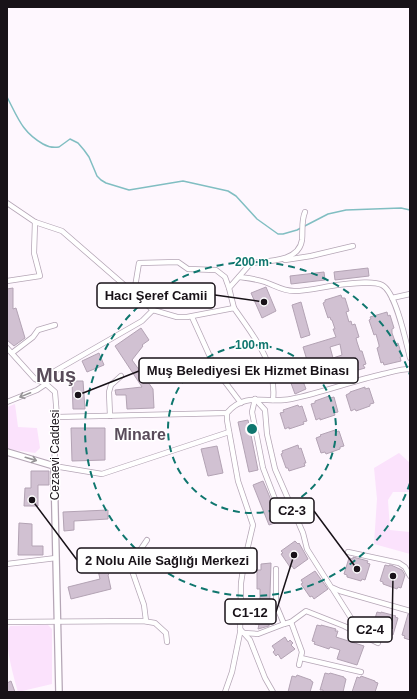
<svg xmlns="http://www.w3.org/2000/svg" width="417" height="699" font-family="Helvetica,sans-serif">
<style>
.green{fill:#fbe2fc}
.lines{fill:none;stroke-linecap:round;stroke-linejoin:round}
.stream{stroke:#81bec2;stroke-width:1.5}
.building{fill:#d1c1d2;stroke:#b3a3b4;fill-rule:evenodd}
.minor-casing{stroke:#b5a6b6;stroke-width:6}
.tertiary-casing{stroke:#b5a6b6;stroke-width:8}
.minor{stroke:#fff;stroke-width:4.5}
.tertiary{stroke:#fff;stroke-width:5.5}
.oneway{stroke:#979497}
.ring{fill:none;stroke:#0f766e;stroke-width:2;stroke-dasharray:7 5}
.labels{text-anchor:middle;stroke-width:3;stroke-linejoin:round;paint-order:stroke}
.street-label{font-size:12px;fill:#181218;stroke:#fff}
.district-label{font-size:16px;font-weight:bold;fill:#594c5a;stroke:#fff}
.town-label{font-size:20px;font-weight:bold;fill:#594c5a;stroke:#fff}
.centre{fill:#0f766e;stroke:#fff;stroke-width:2}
.ring-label{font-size:12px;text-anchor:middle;font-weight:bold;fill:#0f766e;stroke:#fff;stroke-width:3;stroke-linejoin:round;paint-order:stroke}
.leader{fill:none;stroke:#181218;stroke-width:1.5}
.callout-dot{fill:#181218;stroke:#fff;stroke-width:1.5}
.callout{fill:#fff;stroke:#181218;stroke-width:1.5}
.callout-label{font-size:13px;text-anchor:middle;font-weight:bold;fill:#181218}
</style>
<rect width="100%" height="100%" fill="#fef7fe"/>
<g class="green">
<polygon points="15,404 18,427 37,428 40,448 35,453 7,449 7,407"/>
<polygon points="399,453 410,463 410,492 393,492 388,500 390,530 410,532 410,554 374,544 377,499 374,468"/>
<path d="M 48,625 L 52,629 L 52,684 L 18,692 C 14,678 2,637 10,626 Z"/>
</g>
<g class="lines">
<path class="stream" d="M 7,97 C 18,118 22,132 43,144 C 48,147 53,148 59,147 L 70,139 L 78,143 L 84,150 L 89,157 L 97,176 L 101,180 L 106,183 L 129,190 L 183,181 L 228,191 L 236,196 L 257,219 L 278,234 L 283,234 L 297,230 L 328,214 L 346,210 L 401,208 L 410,210"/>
</g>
<g class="building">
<polygon points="368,268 369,276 335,280 334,272"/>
<polygon points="324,272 325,280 291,284 290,276"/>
<polygon points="266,287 276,311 262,318 251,293"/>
<polygon points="13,288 13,309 16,308 25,338 14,346 7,340 7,289"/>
<path d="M 341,295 L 342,298 L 345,298 L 349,311 L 346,312 L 349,322 L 351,321 L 352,325 L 355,324 L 359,337 L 356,338 L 357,342 L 360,351 L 362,351 L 366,364 L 363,365 L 365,368 L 348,373 L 347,370 L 313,380 L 303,347 L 336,337 L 333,329 L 335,329 L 332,320 L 331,320 L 330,317 L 328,318 L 323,303 L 325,302 L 325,300 ZM 340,344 L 342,355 L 333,358 L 330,347 Z"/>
<polygon points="301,302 310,335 301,338 292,305"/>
<polygon points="387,312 388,316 390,315 394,328 392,329 392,333 396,344 398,343 402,356 400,357 401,361 384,365 383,362 381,363 377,348 379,347 379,345 376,334 374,335 369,320 371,319 370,317"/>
<polygon points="141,328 149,340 142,345 143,346 132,360 153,389 154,408 127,409 126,395 116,395 115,390 142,387 115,346"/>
<polygon points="99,353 104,365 87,372 82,361"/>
<polygon points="299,371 306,389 295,394 288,375"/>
<polygon points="72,381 83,381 85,409 73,409"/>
<polygon points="365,387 365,389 369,388 374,403 370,404 370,406 356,411 355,409 351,411 346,395 350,393 350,392"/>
<polygon points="329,396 330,398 334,397 338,412 334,413 335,415 320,420 320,418 316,420 311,404 315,403 315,401"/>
<polygon points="298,405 299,407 302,406 307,421 303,422 304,424 289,429 289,427 285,429 280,413 284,412 283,410"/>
<polygon points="248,420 258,470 249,472 238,422"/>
<polygon points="71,428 105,428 105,460 72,461"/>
<polygon points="335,430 335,432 339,431 344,446 340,447 340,449 326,454 325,452 321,453 316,438 321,436 320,435"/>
<polygon points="298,445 299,449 301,448 306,463 304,463 305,466 289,471 288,468 286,468 281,454 283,453 282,451"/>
<polygon points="217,446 223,473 208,476 201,449"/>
<polygon points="31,471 49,471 49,485 38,485 38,506 24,506 25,488 31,488"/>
<polygon points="263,481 280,521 269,525 253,485"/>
<polygon points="108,510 108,519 74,521 74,530 64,531 63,512"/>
<polygon points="19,523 32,524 32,546 43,546 43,555 18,555"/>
<polygon points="295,541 298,544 299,543 308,559 294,569 292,566 290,567 281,554 283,553 281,551"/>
<polygon points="105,555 109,574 108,575 111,589 71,599 68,587 100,579 95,557"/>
<polygon points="353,557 368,561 367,563 370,564 365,580 362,579 361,581 347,577 347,575 344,574 349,558 353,559"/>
<polygon points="271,563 269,626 258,629 259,624 255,624 256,604 259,605 260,599 260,589 257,589 257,570 261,570 261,564"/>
<polygon points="385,565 389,566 389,565 391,565 402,570 405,575 401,588 398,587 397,589 383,584 383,582 380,581"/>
<polygon points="315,571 328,589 314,599 312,596 310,597 301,584 303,583 301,580"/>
<polygon points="377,612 381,613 381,612 396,616 395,617 398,618 393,635 390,634 389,636 374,631 375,629 372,628"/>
<polygon points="408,614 410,615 410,640 404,638 405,636 402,635"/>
<polygon points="317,625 321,626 321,625 336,629 335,631 338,631 336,637 364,646 357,665 337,659 340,650 330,647 329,649 314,644 315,642 312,641"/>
<polygon points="285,637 288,642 290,640 293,643 291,645 295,649 281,659 278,654 276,656 273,652 275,650 272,646"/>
<polygon points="325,673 329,674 330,673 344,677 344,678 346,679 343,692 323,692 323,690 320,690"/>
<polygon points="297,675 311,680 311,681 313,682 310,692 288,692 292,676 296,677"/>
<polygon points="361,676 375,681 375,682 378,683 375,692 352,692 357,677 360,678"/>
<polygon points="11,681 15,692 7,692 7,683"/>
</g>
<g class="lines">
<defs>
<g id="minor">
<path d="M 7,203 L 35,222 L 62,231 L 153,310 L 177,317 L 187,317 L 234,308 C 253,335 277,364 273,400"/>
<polyline points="285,260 311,256 353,246"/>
<path d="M 239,277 C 247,278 257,279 265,282 C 276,286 283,291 294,291 C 309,291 322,287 337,285 C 348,284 372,280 382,285 C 396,292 406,342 410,358"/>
<polyline points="7,281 40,276 34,253 35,222"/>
<polyline points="134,293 139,263 178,262 188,269 216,270 225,277 229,288"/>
<polyline points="392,298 410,294"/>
<path d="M 234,308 L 229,288 L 251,263 C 268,261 299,262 302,240 C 303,231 301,221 305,212"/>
<polyline points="192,317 216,370 241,403"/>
<polyline points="7,348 35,379 46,384 55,371 142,321 153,310"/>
<polyline points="12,353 33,337 38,330 55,325"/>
<polyline points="255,399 265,410 267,434 275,469 303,533 307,549 331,587 340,591 410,611"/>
<polyline points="255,399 252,412 263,468 280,512"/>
<polyline points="7,402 37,390 46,384 55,392 57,417 54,466 102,474 229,432"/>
<polyline points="110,416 109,392 111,385 121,376"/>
<polyline points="57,417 227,413"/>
<polyline points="348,552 399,563 405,567 410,576"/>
<polyline points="7,564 56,558"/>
<polyline points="276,569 276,605 284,624 291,622 302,652 299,665"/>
<polyline points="332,588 351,618 353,627 348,627"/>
<polyline points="146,621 144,605 130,565 147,540"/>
<polyline points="7,622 143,621 155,623 166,633 167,642"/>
<polyline points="291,622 306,611 344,626 378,643"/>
<polyline points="240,629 250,640 265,678 273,692"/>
<polyline points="244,633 258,634 284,624"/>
<polyline points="301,658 361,672"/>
<path d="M 225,692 L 232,672 L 240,633 L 241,583 L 244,563 L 253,525 L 238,481 L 227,420 L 227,413 C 245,391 268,404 291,399 C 322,393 352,381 383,374 C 392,372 401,369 410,369"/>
</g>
<polyline id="tertiary" points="7,452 54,466 59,692"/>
</defs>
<use href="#minor" class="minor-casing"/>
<use href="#tertiary" class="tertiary-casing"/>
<use href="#minor" class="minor"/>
<use href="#tertiary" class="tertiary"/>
</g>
<defs><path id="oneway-shaft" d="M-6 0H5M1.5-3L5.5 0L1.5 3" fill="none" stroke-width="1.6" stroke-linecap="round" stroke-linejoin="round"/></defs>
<g class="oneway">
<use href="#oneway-shaft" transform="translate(25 395) rotate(158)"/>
<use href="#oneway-shaft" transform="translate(31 459) rotate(16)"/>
</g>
<g class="ring">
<circle cx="252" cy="429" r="84"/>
<path d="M410 483A167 167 0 1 1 410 375"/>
</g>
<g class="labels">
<g class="street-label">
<text transform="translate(55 455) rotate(-90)" y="4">Cezaevi Caddesi</text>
</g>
<g class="district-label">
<text x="140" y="440">Minare</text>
</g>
<g class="town-label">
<text x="56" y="382">Muş</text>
</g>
</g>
<circle cx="252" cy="429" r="6" class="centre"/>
<g class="ring-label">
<text x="252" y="266">200 m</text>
<text x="252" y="349">100 m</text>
</g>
<path class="leader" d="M264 302L215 295M78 395L139 371M357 569L314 511M32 500L77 560M294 555L276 612M393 576L392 629"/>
<g class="callout-dot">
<circle cx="264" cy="302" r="4"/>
<circle cx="78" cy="395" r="4"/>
<circle cx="357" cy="569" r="4"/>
<circle cx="32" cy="500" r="4"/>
<circle cx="294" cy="555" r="4"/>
<circle cx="393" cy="576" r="4"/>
</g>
<g class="callout">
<rect x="97" y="283" width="118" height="25" rx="4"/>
<rect x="139" y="358" width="219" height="25" rx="4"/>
<rect x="270" y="498" width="44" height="25" rx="4"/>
<rect x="77" y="548" width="180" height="25" rx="4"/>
<rect x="225" y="599" width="51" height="25" rx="4"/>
<rect x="348" y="617" width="44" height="25" rx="4"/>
</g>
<g class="callout-label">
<text x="156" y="300">Hacı Şeref Camii</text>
<text x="248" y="375">Muş Belediyesi Ek Hizmet Binası</text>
<text x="292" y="515">C2-3</text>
<text x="167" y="565">2 Nolu Aile Sağlığı Merkezi</text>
<text x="250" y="617">C1-12</text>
<text x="370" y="634">C2-4</text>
</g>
<rect width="417" height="699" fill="none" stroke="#181218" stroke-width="16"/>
</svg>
